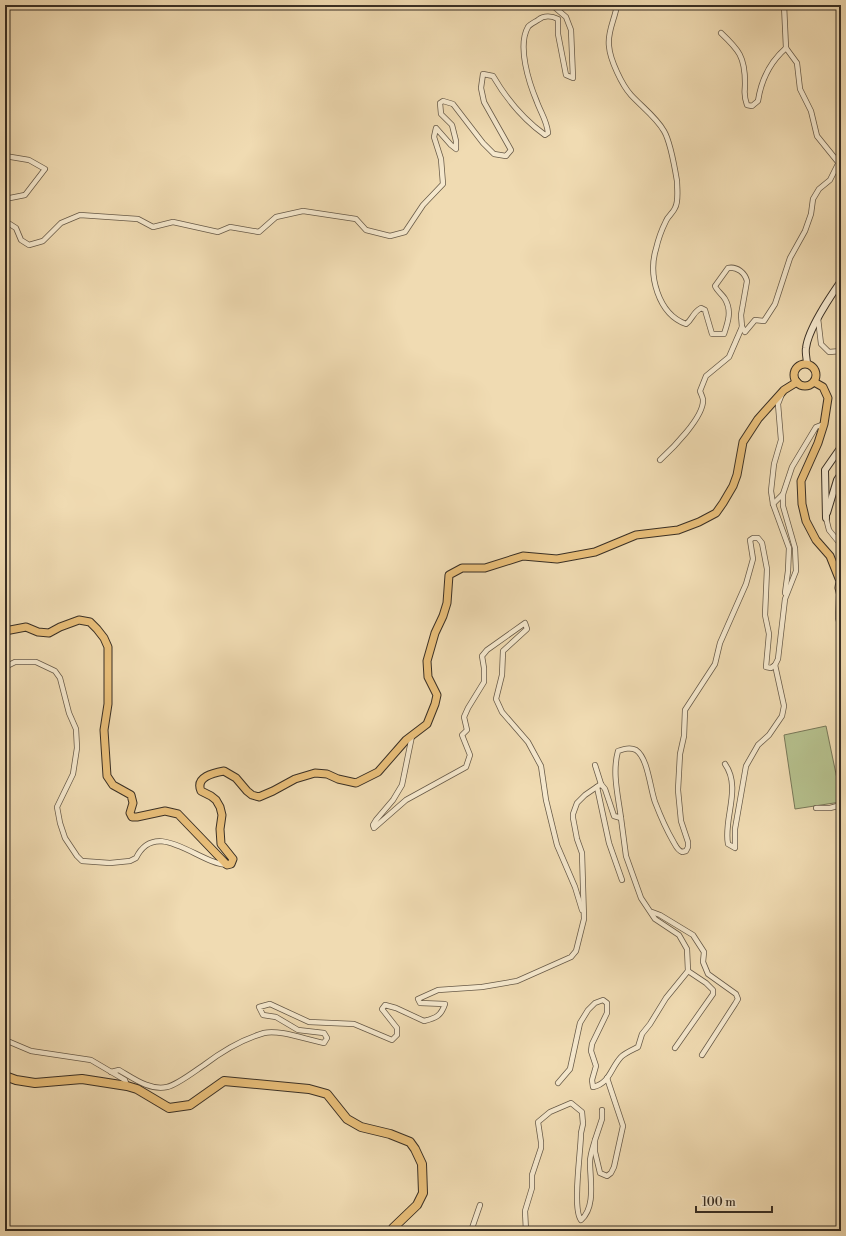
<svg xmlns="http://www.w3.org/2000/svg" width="846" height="1236" font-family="'Libre Bodoni',serif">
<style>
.green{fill:#b6c18e;stroke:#787859}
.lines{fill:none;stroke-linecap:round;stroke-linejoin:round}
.street-casing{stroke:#675a48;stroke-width:6}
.secondary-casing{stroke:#392f24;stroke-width:8}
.primary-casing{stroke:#392f24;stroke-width:9}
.highway-casing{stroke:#392f24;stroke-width:10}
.street{stroke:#f5e8cd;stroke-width:4.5}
.secondary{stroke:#f5e8cd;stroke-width:6}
.primary{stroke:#e8be79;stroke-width:7}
.highway{stroke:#e8be79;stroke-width:8}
</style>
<rect width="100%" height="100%" fill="#f0dbb2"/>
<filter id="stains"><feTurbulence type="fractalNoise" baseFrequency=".005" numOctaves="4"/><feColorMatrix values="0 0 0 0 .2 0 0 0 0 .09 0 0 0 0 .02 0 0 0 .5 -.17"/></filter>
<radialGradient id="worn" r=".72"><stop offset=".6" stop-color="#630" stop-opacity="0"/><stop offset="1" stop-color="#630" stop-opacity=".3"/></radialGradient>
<polygon class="green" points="826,726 841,798 839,802 834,803 795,809 784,735"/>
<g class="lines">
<defs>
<g id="street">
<polyline points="599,5 600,5"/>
<path d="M 617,5 C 615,19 607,32 609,46 C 610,60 622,85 631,95 C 642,107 656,117 664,131 C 670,141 675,169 677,181 C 677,189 679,201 675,208 C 673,213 668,216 666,221 C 662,229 658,240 656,249 C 648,275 658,314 686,324 C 693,319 692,313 701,308 L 705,310 L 712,334 L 724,334 C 728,322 732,311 725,299 C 722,294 717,291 715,286 L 728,268 C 737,266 745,273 747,281 L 741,315 L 742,327 L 745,332 L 755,320 L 764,321 L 775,304 L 790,258 L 805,231 L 811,214 L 813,199 L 819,189 L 830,180 L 841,158"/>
<polyline points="784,5 786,48 797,63 800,89 811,111 817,136 838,162"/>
<path d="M 721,33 C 739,50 745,57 745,83 C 745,94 743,93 747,105 L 752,106 L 758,101 C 761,81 770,62 786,48"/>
<polyline points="5,156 29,160 45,169 25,195 5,199"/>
<path d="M 5,221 L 16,228 L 21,240 L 29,245 L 43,241 L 61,223 L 80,215 L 138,219 L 153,227 L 173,222 L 218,232 L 230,227 L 259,232 L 276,217 L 303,211 L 356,219 L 366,230 L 390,236 L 405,232 L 423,205 L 443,184 L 441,159 L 434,137 L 436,128 L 451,145 L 456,149 L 456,141 L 452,125 L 441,114 L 440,103 L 443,101 L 453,104 L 483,143 L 494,154 L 506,156 L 511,150 L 484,102 L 481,88 L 483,74 L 493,76 C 507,100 523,119 545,135 L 548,133 C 547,121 541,113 537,102 C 529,83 517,46 528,27 C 530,24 535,22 538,20 C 544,15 552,16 558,19 L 558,34 L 566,75 L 573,78 L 571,30 L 566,17 L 552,5"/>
<polyline points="818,318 821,344 829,352 841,351"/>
<polyline points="782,394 778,404 781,440 774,464 771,491 773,504 789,548 788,571 785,593"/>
<path d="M 660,460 C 672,449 704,417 703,400 C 703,398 701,394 700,391 L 706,376 L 729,357 L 742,327"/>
<polyline points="773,504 783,494"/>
<polyline points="826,518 829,530 841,545"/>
<polyline points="839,593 838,618 841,629"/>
<path d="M 5,667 L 15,662 L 36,662 L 55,671 L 60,678 L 69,713 L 76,729 L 77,748 L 73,774 L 57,807 L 60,823 L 65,838 L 77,856 L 82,861 L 110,863 L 130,861 L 136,858 C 156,817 199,864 227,865"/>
<polyline points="412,736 402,785 393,800 376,820 373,825 374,828 406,800 466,767 470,755 462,735 467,730 464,717 468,708 484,682 484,668 482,656 487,650 525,623 527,629 503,651 502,675 496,699 502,712 528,742 541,766 546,800 557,845 575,887 582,910"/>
<path d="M 725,764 C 742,788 723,819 728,844 L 735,848 L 735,829 L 746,766 L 758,745 L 769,735 L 782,716 L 784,706 L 775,665"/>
<polyline points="595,765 601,784"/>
<polyline points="597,787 609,843 622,880"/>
<polyline points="816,808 830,808 841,805"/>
<polyline points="652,912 660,915 693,935 704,952 703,962 708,974 736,994 738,999 735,1004 702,1055"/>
<polyline points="5,1040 31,1051 91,1060 125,1080 127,1086"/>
<polyline points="675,1048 713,994 713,990 706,983 688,971"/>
<path d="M 111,1072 L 119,1070 C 133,1078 150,1091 167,1087 C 177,1085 195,1071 204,1065 C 221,1052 243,1039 264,1033 C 279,1029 307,1040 324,1043 L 327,1038 L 324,1033 L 298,1030 L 276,1017 L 263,1015 L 259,1007 L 270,1004 L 309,1022 L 354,1024 L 392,1040 L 397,1035 L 397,1028 L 382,1009 L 385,1005 L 396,1008 L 424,1021 C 436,1018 441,1016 445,1004 L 420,1003 L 418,999 L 438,990 L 482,987 L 517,981 L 571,957 L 576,951 L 584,919 L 582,853 L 577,839 L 573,818 L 573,814 L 577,803 L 585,795 L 601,784 L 605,789 L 614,816 L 621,818 C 618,795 612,773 618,751 C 624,749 630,747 636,750 C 648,758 650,788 655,802 C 660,815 666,829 673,841 C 676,846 677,850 682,852 L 686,851 L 688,847 L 688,842 L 681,821 L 678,790 L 680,754 L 684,736 L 685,710 L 715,664 L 720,643 L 746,584 L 753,559 L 750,540 L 753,538 L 758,538 L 762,543 L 767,569 L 765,615 L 769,634 L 766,667 L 771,668 L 775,665 L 778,659 L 785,599 L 796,571 L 795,548 L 783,506 L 783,494 L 792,467 L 816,427 L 824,424"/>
<path d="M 558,1083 L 570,1069 L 580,1023 L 588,1010 L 595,1003 L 603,1000 L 607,1003 L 607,1013 L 592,1044 L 591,1051 L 596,1066 L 592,1080 L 593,1087 C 610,1083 610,1069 621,1057 C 625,1053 632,1050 638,1047 L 642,1034 L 650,1024 L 666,998 L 688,971 L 687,949 L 679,935 L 655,919 L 641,898 L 626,856 L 621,818"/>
<polyline points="602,1110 602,1119 595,1140 595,1152 600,1173 607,1176 611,1173 614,1167 623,1126 607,1078"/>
<polyline points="471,1231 480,1205"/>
<path d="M 526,1231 L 525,1211 L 532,1188 L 532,1175 L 541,1148 L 541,1142 L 538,1122 L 550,1112 L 571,1103 L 582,1112 L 583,1124 L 581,1133 C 581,1150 572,1209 581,1220 C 596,1207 590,1180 590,1162 C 590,1155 593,1147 595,1140"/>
</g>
<g id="secondary">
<path d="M 807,364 C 807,359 805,353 806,348 C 808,329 830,297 841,281"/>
<polyline points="827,513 837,480 841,474"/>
<polyline points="826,518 825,470 841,447"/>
</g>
<g id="primary">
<circle cx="805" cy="375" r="11"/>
<polyline points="814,382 823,387 828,398 824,424 818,443 801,481 802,504 806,521 816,540 830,556 840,581 839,588 841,596"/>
<path d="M 5,631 L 26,627 L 38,632 L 49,633 L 60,627 L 79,620 L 90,622 L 97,629 L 104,638 L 108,647 L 108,704 L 104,730 L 107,776 L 113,785 L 131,795 L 133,803 L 130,813 L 132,817 L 137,817 L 165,811 L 178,814 L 227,865 L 231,864 L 233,859 L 221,844 L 220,829 L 222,815 L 220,807 L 216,800 L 211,796 L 201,791 C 195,777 213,773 224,771 L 236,778 L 247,791 L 252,795 L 259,797 L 273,791 L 295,779 L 315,773 L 327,774 L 338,779 L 356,783 L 378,772 L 406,740 L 427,724 L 435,704 L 437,695 L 428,677 L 427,661 L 435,633 L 443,616 L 447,603 L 449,575 L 462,568 L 485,568 L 523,556 L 557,559 L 595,552 L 636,535 L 678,530 L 699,522 L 716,513 L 723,503 L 733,486 L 737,475 L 743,442 L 758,419 L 784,390 L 797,382"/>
</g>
<polyline id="highway" points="5,1076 16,1080 35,1083 82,1079 127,1086 137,1089 169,1108 190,1105 224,1081 309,1089 327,1094 347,1119 361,1127 390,1134 410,1142 415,1149 422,1164 423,1193 417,1205 393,1228 392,1231"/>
</defs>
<use href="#street" class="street-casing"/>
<use href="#secondary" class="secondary-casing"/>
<use href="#primary" class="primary-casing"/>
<use href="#highway" class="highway-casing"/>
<use href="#street" class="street"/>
<use href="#secondary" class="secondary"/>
<use href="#primary" class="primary"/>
<use href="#highway" class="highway"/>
</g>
<rect width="846" height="1236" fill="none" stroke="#f0dbb2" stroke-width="20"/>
<rect x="6" y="6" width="834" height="1224" fill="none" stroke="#392f24" stroke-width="2"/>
<rect x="10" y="10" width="826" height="1216" fill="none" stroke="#392f24"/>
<path d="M696 1206v6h76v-6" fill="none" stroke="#392f24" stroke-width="2"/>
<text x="702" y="1206" font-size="12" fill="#392f24" stroke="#f5e8cd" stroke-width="3" paint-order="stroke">100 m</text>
<rect width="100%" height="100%" filter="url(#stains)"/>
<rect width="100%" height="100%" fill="url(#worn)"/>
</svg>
